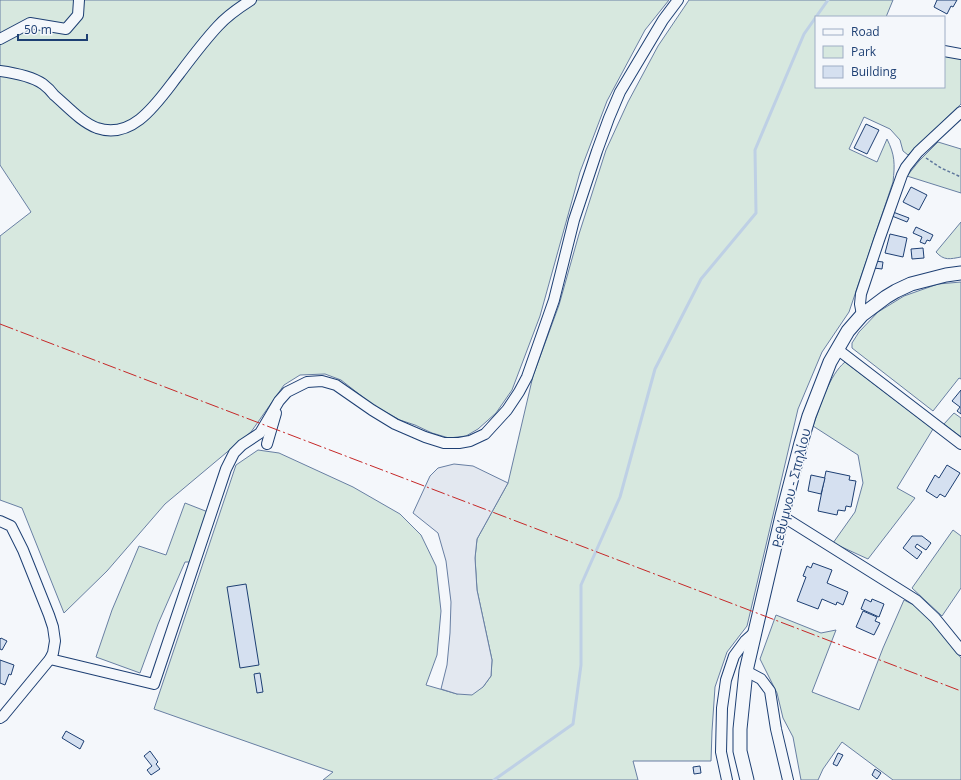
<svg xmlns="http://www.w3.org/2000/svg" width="961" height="780" font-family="'Open Sans',sans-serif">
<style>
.green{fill:#d7e8df;stroke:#687fa3}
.parking{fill:#e3e8f0;stroke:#687fa3}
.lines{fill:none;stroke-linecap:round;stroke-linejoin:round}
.stream{stroke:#bed0e5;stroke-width:3}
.building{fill:#d5e0f0;stroke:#1d3f73}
.minor-casing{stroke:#1d3f73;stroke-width:12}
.major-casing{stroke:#1d3f73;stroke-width:15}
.path{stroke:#5e769c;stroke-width:1.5;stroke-dasharray:3 2;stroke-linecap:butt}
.minor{stroke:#f4f7fb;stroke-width:10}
.major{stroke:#f4f7fb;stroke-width:13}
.power{stroke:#c62828;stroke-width:1;stroke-dasharray:14 3 2 3;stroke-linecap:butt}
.labels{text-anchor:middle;stroke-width:3;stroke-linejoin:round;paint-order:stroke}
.street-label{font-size:13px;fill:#1d3f73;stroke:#f4f7fb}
</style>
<rect width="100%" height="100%" fill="#f4f7fb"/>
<g class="green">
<polygon points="0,0 669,0 645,30 607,101 580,172 540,316 512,390 496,413 478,429 466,436 449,438 432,433 415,425 400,420 373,405 341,380 325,374 300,375 284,385 251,432 165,504 107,571 64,613 22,508 0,500 0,236 31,212 0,165"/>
<path d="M 689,0 L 893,0 L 886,17 L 816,17 L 816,87 L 944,87 L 944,55 L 961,59 L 961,104 L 908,155 L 903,151 L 900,140 L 890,129 L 864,117 L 849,149 L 877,162 L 887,139 C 895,155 895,164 893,182 L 849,312 L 822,352 L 798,409 L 747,626 L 727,652 L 715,687 L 712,731 L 711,761 L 633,761 L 638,780 L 323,780 L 333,772 L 154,709 L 236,465 L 258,450 L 279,453 L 353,487 L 400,514 L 421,535 L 436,566 L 441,611 L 437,655 L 426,685 L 457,694 L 483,687 L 491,676 L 492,660 L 477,590 L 475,558 L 477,539 L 508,483 L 533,376 L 559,305 L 579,234 L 606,150 L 628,102 L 658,46 Z"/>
<polygon points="938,142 961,149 961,193 907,176 919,161"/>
<path d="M 961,222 L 961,257 C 950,259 944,261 936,252 Z"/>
<polygon points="961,282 961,379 959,378 933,411 852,348 852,343 859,332 878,312 904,296 938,284"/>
<path d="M 845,362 L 933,429 L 897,488 L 915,498 L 868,559 L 833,543 L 855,512 L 863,483 L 858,455 L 813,426 C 820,407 829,375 845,362 Z"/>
<polygon points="954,413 961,418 961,437 944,424"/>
<polygon points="185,503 208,512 190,562 185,562 158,624 140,673 96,657 112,610 139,546 166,555"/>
<polygon points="953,530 961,536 961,588 942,616 912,588"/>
<polygon points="904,600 916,606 932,622 961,658 961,780 893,780 842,742 823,769 818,780 801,780 793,737 783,718 777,693 760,659 776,615 821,633 836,630 812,692 859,710 883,648"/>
</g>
<polygon class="parking" points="454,464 473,466 508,483 477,539 475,558 477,590 492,660 491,676 483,687 472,695 457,694 441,689 447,665 450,633 451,602 446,561 438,533 413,513 430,476 438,468"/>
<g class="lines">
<polyline class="stream" points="494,780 573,724 581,665 581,585 620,497 655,369 701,279 756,213 755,150 804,34 828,0"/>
</g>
<g class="building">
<polygon points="937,0 957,0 953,7 951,6 947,14 934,7"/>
<polygon points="866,124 879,130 867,154 854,148"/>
<polygon points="911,187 927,195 919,210 903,202"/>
<polygon points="893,212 909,218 907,222 892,216"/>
<polygon points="916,227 933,235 930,241 927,240 925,244 920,242 922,237 913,233"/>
<polygon points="890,234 907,238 903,257 885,253"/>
<polygon points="923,248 924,258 912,259 911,249"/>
<polygon points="875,261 883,262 882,269 874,268"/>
<polygon points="961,390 961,414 957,411 960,407 952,401"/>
<polygon points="947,465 960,473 945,497 940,494 937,498 926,491 935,475 939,478"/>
<polygon points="826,471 850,476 849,480 856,481 851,507 846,506 845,511 838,510 837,515 818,511"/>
<polygon points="811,475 825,478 821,494 808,491"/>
<polygon points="912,536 922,536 931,543 926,550 917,544 915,547 922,552 917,559 903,548"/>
<polygon points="813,563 832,570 827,583 848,592 843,605 837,602 836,605 822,599 818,609 797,601 806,577 803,576 807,566 811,568"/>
<polygon points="246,584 259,665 240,668 227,587"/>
<polygon points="865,599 871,602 872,599 884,604 879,617 861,609"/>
<polygon points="863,611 877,617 875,621 880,623 874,635 856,627"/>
<polygon points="1,638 7,641 2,650 0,649 0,639"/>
<polygon points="0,660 14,665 11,675 9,674 5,685 0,683"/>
<polygon points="260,673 263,692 257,693 254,674"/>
<polygon points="66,731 84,741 80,749 62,738"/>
<polygon points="150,751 158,762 156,764 160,769 151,775 147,770 152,766 144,756"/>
<polygon points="838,753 843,755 837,766 833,764"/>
<polygon points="700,766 701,773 694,774 693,767"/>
<polygon points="875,769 881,773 877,779 872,775"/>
</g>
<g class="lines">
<defs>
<g id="minor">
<polyline points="0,39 30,23 66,29 78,15 79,0"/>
<polyline points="944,51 961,54"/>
<path d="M 0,71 C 15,73 31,76 43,84 C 47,87 51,91 54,95 C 67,106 81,122 97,128 C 135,141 160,98 180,73 C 192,57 204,41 218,26 C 227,16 240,7 251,0"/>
<polyline points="862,315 860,304 861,294 879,240 902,175 906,167 918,152 961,112"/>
<polyline points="837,349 961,444"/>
<polyline points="267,444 276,413"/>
<polyline points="782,516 916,600 935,618 961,650"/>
<polyline points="0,521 11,526 23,550 49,615 53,627 55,641 53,653 50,659 3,716 0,718"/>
<polyline points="50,659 154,684 226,469 234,453 242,445 260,433 279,401 287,392 307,382 322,381 336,385 372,410 395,424 425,437 444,443 459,443 470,441 485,434 507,410 519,392 527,377 554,300 574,220 597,151 609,118 620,92 663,20 678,0"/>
<polyline points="746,671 761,679 770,691 776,729 788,780"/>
<polyline points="727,780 721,752 722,708 726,680 734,656 745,641 755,632"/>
</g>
<polyline id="major" points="747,780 740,751 740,729 746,671 755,632 782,516 801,443 809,416 830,362 848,331 862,315 886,297 896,291 911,284 946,275 961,273"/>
</defs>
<use href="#minor" class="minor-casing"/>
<use href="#major" class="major-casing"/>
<polyline class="path" points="926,158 941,168 961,177"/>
<use href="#minor" class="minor"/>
<use href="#major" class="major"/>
<polyline class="power" points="0,324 961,691"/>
</g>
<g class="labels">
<g class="street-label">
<text transform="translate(791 488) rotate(-76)" y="5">Ρεθύμνου - Σπηλίου</text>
</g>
</g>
<rect x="815" y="16" width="130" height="72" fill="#f4f7fb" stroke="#9eadc5"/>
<rect x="823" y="29" width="20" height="6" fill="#f4f7fb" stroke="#9eadc5"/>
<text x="851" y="36" font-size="12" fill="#1d3f73">Road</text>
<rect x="823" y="46" width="20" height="12" fill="#d7e8df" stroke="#9eadc5"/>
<text x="851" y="56" font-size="12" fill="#1d3f73">Park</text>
<rect x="823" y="66" width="20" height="12" fill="#d5e0f0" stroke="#9eadc5"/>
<text x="851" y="76" font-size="12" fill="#1d3f73">Building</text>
<path d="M18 34v6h69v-6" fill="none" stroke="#1d3f73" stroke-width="2"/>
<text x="24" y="34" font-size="12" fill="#1d3f73" stroke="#f4f7fb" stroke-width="3" paint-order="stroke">50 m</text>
</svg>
